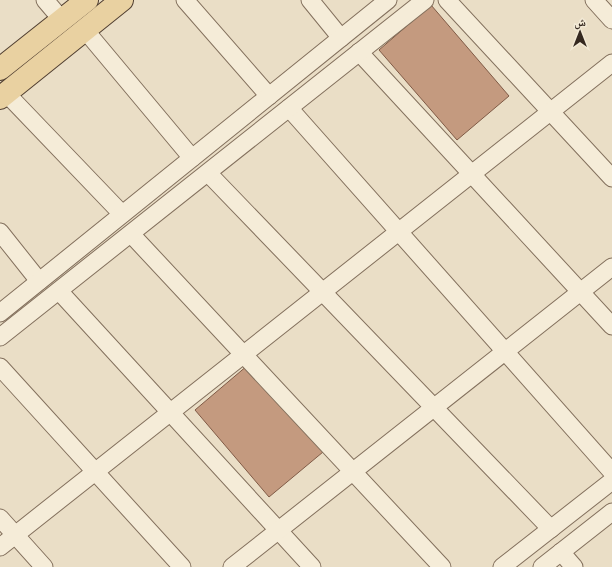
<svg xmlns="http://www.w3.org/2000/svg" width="612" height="567" font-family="Bitter,'Noto Naskh Arabic',serif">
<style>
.building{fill:#c49a7f;stroke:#805b46}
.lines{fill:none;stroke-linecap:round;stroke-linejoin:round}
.minor-casing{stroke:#83705d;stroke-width:19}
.major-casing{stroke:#513f31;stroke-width:24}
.minor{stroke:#f5ecd8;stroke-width:17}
.major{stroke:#e9d1a1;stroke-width:22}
</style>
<rect width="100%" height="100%" fill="#eadec6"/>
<g class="building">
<polygon points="431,5 509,96 457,140 379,50"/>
<polygon points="248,365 323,452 269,497 195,410"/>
</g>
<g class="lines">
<defs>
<g id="minor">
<polyline points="45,0 62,20"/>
<polyline points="185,0 269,96"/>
<polyline points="310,0 341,38"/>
<polyline points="447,0 612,178"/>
<polyline points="594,0 612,20"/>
<polyline points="85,30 192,158"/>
<polyline points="359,52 612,326"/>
<polyline points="6,93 122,214"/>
<polyline points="289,108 612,472"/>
<polyline points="208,173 551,529"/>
<polyline points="0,232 39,281"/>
<polyline points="131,234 442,567"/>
<polyline points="59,291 312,567"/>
<polyline points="0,313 388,0"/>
<polyline points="0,337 425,0"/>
<polyline points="0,367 182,567"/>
<polyline points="0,518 44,567"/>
<polyline points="0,547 612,63"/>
<polyline points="561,552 574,567"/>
<polyline points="232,567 612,267"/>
<polyline points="502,567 612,481"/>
<polyline points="542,567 612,512"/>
</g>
<g id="major">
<polyline points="0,69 87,0"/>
<polyline points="0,98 122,0"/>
</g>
</defs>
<use href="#minor" class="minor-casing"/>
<use href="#major" class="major-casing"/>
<use href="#minor" class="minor"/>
<use href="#major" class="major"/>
</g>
<g transform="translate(580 32)" stroke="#f2e9d5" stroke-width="3" paint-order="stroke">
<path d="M0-3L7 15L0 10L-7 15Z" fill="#352920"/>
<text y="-6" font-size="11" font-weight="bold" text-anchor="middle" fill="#352920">ش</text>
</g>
</svg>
